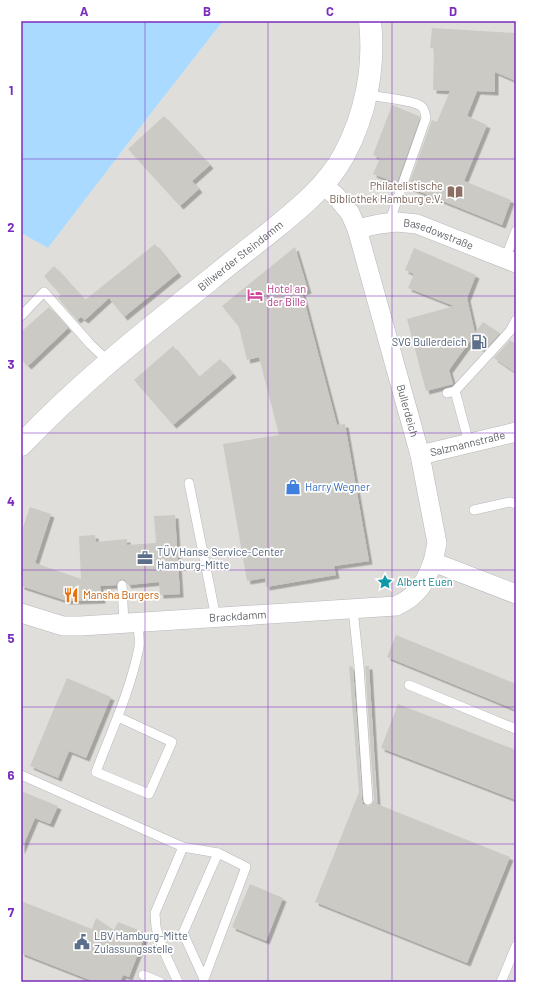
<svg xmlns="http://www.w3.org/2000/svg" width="537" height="1003" font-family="Barlow,sans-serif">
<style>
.industrial{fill:#e0deda}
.water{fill:#aadaff}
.building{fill:#cccac5;filter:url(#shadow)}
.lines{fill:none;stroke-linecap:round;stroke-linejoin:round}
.service-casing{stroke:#b5b8bc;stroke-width:10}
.minor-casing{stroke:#b5b8bc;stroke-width:20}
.secondary-casing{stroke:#b6babf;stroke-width:23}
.service{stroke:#fff;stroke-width:9}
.minor{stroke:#fff;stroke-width:19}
.secondary{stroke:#fff;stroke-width:22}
.grid{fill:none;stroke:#7b2cbf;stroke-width:1;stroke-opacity:0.55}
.labels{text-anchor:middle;stroke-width:3.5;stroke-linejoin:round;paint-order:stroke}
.education-label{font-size:11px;fill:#785e54;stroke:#fff;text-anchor:end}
.street-label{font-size:11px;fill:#5f6368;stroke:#fff}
.hotel-label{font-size:11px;fill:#b23c85;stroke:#fff;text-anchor:start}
.service-label{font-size:11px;fill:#4e5e75;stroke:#fff;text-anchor:start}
.shop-label{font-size:11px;fill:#366cbe;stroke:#fff;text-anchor:start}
.culture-label{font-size:11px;fill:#0d838f;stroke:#fff;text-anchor:start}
.food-label{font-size:11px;fill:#c56008;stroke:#fff;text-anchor:start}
.neatline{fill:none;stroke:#7b2cbf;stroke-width:1.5}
.grid-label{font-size:13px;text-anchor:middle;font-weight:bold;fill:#7b2cbf}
</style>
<defs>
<filter id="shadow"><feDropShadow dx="3.5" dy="3.5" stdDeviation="0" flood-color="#0004"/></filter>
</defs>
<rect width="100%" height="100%" fill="#f1efe8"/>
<polygon class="industrial" points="223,21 516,21 516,982 21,982 21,233 48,248 155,108"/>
<polygon class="water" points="21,21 223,21 155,108 48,248 21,233"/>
<g class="building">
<polygon points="432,28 516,33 516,81 495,72 495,92 477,91 467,116 487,125 464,181 511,200 502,225 408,187 432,120 437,122 450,91 433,90 434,48 430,48"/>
<polygon points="392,105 419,116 420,118 397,183 373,174 380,158 373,155"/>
<polygon points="164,116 210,165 192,181 199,189 180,206 128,149"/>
<polygon points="155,244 178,273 124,317 109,298 85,320 81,317 77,320 58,298 61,295 44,276 54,266 85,300"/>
<polygon points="295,247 308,290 302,292 337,425 345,424 369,561 334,566 336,575 266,587 265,578 247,581 223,444 279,435 259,357 247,360 239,327 222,306"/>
<polygon points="414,248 476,275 467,298 475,333 483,322 500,333 484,351 470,341 449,370 453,384 426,391 407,319 454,306 408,288 414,274 405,270"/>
<polygon points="49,307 68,328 28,366 21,359 21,332"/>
<polygon points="510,340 516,344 516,373 494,358"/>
<polygon points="173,346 199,377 220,359 233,374 173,425 134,380"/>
<polygon points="30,507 51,514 35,563 81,579 79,536 95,535 96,542 127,539 127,545 156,543 154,516 175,515 180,594 160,595 159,582 128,585 125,580 121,579 117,582 116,585 100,586 102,600 67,601 21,586 21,533"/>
<polygon points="396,635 516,684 516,710 387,657"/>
<polygon points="349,666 353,667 362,800 363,804 368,806 371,805 374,800 365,666 369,666 377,804 510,857 467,963 315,902 359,792"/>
<polygon points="67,678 111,697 86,758 69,751 58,778 30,766"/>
<polygon points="398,704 516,750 516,800 381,748"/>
<polygon points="21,791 58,806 50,824 35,818 21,851"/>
<polygon points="250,884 283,898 266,941 232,927"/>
<polygon points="21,901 92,929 96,918 114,930 118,922 146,933 129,977 123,975 120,982 95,982 21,953"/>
</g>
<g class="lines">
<defs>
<g id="service">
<path d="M 367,95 C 379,97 412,100 421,106 C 425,109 425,113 426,118 L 389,223"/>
<polyline points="505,259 516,231"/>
<polyline points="21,316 44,292 91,345 109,362"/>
<polyline points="455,391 510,331 516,320"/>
<polyline points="447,393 455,391 469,443"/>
<polyline points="189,483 216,618"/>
<polyline points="474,510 510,502 516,504"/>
<polyline points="122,585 124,623"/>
<polyline points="353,609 359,666 368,800"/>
<polyline points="409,685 516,729"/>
<path d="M 118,717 L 172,742 L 149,794 L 96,772 C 111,732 131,689 139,647 C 140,639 138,630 138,623"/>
<polyline points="21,775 183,847 155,913 156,927 159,938 166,956 178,982"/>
<polyline points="183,847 218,853"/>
<polyline points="143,975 160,982"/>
<polyline points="203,982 204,979 246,867 218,853 183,933 204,979"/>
<polyline points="501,982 516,946"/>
</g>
<g id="minor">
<path id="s1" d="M 323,185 L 336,196 L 350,213 L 357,229 L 420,455 L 437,543 L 433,562 L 516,594"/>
<path id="s2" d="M 357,229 L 379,224 L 397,222 L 417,224 L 516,263"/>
<path id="s3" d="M 420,455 L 516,432"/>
<path id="s4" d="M 21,613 L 63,626 L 81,626 L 396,606 C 418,596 425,583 433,562"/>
</g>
<g id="secondary">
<path id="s5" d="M 21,445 C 79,384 144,332 210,280 C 229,264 249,249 269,233 C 297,210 326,188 344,155 C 366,114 375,67 370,21"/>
</g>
</defs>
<use href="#service" class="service-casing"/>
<use href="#minor" class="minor-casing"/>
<use href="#secondary" class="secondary-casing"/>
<use href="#service" class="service"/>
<use href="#minor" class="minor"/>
<use href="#secondary" class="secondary"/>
</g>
<path class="grid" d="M 145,21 L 145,982M 268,21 L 268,982M 392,21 L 392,982M 21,159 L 516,159M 21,296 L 516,296M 21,433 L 516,433M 21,570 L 516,570M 21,707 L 516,707M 21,844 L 516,844"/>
<defs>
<symbol id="library-bare" viewBox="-9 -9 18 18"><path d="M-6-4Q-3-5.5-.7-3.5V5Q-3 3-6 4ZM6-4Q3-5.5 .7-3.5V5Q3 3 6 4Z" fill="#8d6e63" stroke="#fff" stroke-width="2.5" paint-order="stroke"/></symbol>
<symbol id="hotel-bare" viewBox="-9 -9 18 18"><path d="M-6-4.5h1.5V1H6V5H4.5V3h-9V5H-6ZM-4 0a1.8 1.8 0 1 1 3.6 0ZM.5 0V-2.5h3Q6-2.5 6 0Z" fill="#d1479c" stroke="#fff" stroke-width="2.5" paint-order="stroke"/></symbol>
<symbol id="fuel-bare" viewBox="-9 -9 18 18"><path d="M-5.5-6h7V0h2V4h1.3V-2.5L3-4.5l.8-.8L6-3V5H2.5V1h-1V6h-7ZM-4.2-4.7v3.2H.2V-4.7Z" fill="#5c6f8a" stroke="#fff" stroke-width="2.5" paint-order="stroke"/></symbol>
<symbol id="shop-bare" viewBox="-9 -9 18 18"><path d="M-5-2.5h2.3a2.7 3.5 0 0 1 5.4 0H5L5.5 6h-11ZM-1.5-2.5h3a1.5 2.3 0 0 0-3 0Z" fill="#3f7fe0" stroke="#fff" stroke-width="2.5" paint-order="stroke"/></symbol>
<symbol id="office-bare" viewBox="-9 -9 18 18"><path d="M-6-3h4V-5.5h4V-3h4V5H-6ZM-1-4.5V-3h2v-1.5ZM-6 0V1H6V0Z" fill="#5c6f8a" stroke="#fff" stroke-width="2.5" paint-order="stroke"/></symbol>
<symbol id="sight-bare" viewBox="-9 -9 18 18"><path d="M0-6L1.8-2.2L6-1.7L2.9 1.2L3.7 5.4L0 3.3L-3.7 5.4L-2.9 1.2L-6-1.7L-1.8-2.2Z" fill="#0f9aa8" stroke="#fff" stroke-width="2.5" paint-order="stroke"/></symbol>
<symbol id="restaurant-bare" viewBox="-9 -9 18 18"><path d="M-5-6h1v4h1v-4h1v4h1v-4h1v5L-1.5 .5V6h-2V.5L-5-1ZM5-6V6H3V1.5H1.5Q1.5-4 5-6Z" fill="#e8710a" stroke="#fff" stroke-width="2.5" paint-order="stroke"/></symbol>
<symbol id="civic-bare" viewBox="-9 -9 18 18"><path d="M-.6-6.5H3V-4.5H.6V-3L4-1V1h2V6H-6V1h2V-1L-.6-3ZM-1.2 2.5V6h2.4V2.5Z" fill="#5c6f8a" stroke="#fff" stroke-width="2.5" paint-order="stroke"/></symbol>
</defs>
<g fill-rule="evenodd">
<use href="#library-bare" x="444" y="181" width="22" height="22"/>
<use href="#hotel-bare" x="244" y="284" width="22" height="22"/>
<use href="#fuel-bare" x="468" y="331" width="22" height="22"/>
<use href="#shop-bare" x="282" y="476" width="22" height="22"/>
<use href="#office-bare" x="134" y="547" width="22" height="22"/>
<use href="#sight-bare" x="374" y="571" width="22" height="22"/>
<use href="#restaurant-bare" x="60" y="584" width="22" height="22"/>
<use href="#civic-bare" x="71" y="931" width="22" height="22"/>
</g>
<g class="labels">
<g class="education-label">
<text x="443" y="190">Philatelistische<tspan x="443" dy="13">Bibliothek Hamburg e.V.</tspan></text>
</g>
<g class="street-label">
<text dy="4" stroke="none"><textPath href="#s2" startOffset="84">Basedowstraße</textPath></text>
<text dy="4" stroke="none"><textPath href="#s5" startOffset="290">Billwerder Steindamm</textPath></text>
<text dy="4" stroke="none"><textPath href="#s1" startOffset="245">Bullerdeich</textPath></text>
<text dy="4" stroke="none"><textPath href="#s3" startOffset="49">Salzmannstraße</textPath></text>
<text dy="4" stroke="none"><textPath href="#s4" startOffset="219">Brackdamm</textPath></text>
</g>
<g class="hotel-label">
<text x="267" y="293">Hotel an<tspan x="267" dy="13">der Bille</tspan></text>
</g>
<g class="service-label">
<text x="467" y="346" text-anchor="end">SVG Bullerdeich</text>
<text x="157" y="556">TÜV Hanse Service-Center<tspan x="157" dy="13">Hamburg-Mitte</tspan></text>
<text x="94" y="940">LBV Hamburg-Mitte<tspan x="94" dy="13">Zulassungsstelle</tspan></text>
</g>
<g class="shop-label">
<text x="305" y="491">Harry Wegner</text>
</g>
<g class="culture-label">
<text x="397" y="586">Albert Euen</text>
</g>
<g class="food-label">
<text x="83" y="599">Mansha Burgers</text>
</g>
</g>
<rect width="537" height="1003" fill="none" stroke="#ffffff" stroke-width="44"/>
<rect x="22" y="22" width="493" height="959" class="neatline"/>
<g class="grid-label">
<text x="84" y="16">A</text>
<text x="207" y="16">B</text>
<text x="330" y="16">C</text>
<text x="453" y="16">D</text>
<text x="11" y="95">1</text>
<text x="11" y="232">2</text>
<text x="11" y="369">3</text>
<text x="11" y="506">4</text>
<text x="11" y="643">5</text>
<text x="11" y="780">6</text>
<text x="11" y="917">7</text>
</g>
</svg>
